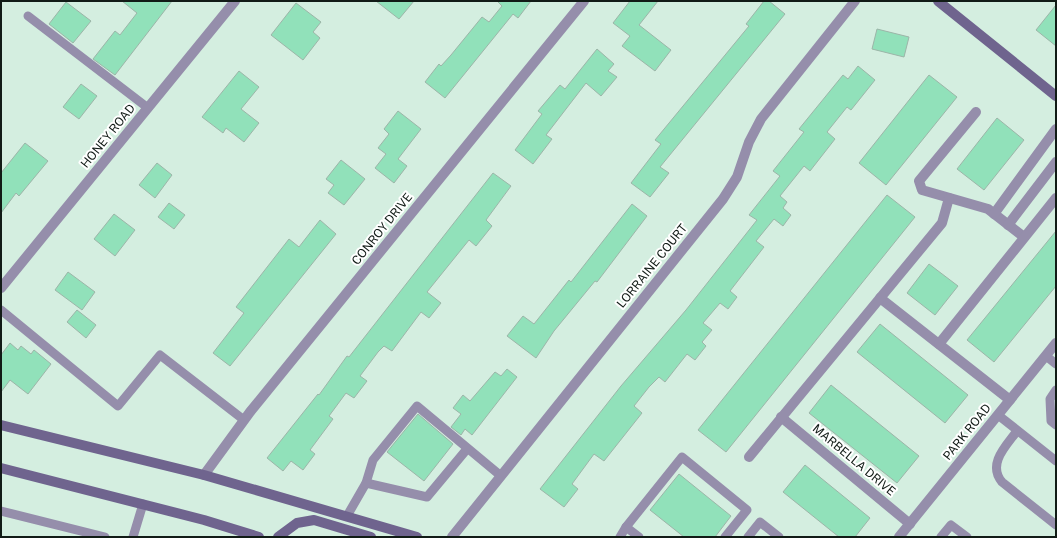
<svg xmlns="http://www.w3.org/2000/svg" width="1057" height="538" font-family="'Public Sans',sans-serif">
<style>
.building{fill:#91e1ba;stroke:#9cb5a8}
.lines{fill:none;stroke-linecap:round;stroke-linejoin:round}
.lane{stroke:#958eab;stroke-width:9}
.street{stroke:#958eab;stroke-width:10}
.secondary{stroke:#6f648e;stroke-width:10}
.labels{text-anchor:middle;stroke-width:4;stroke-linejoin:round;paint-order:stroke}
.street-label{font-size:12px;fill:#111b16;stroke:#fff}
</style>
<rect width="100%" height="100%" fill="#d4eee0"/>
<g class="building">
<polygon points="122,1 172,1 115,75 93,59 115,31 120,35 137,13"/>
<polygon points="376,1 414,1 399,19"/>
<polygon points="497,1 531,1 518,18 513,14 445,98 425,82 439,64 441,66 451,55 482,17 489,22 502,6"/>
<polygon points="630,1 658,1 639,25 671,50 655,71 622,46 630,36 613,23"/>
<polygon points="764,1 769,1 785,14 660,167 669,173 650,197 631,183 661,144 655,140 749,26 746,24"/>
<polygon points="66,2 91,21 73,43 49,24"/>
<polygon points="296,3 321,22 313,32 320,38 303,60 271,35"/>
<polygon points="1056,5 1056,46 1036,30"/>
<polygon points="877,29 909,37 904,57 872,49"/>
<polygon points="597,49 614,64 608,71 617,77 601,96 586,83 546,135 552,139 533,164 515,150 542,114 538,111 560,85 565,89"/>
<polygon points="858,66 875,80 851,110 847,107 827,132 835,139 810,171 804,166 780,196 787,202 783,208 791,215 783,226 774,219 756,241 764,247 730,291 737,297 728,309 720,303 703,323 712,330 702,342 706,346 695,360 687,354 665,382 659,377 649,387 634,406 642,413 604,461 594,454 572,484 578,489 564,507 540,489 621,386 686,310 757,220 749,215 780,176 773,171 804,132 799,129 843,75 848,79"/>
<polygon points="239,71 259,87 241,109 259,123 244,142 226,128 223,133 202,117"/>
<polygon points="929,75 957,97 886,185 859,163"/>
<polygon points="81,84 97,96 79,119 63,107"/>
<polygon points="398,111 421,129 398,159 407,166 394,183 375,168 386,154 378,148 389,134 384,129"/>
<polygon points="997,118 1024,140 984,190 957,169"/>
<polygon points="25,143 48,161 19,196 16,193 1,213 1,173"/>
<polygon points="341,160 365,179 344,205 328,193 334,185 326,179"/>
<polygon points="157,163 172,175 155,198 139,185"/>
<polygon points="493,173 511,186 486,220 492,226 476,246 469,240 427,292 441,303 429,318 421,312 392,351 384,346 378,352 360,376 367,381 354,398 346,393 329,416 333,419 310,450 315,454 303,470 291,461 283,471 267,458 318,394 319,395 347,356 349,357"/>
<polygon points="887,195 915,217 726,452 698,430"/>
<polygon points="169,203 185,215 174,229 158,217"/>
<polygon points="632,204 647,216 597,282 595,281 554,331 536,358 507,336 523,316 534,324 569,280 571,282"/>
<polygon points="114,214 135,230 115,256 94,239"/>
<polygon points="320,220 336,234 230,366 213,353 244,313 236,307 289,239 299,247"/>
<polygon points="1056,231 1056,286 994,362 967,340"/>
<polygon points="929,264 958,286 935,315 907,293"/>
<polygon points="68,272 95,292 82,310 55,290"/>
<polygon points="77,310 96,325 86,338 67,322"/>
<polygon points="880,324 968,395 945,423 857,352"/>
<polygon points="10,343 18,350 21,346 31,354 34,350 51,364 28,394 10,380 1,392 1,355"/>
<polygon points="507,369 517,377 472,435 465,429 461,435 451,427 461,414 453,408 463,395 470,401 495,372 501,376"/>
<polygon points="831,385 919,456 897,483 809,413"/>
<polygon points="418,414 453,444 424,481 387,452"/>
<polygon points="805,465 870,518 855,537 839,537 783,492"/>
<polygon points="679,474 731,516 715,537 684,537 650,510"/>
</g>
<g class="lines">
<g class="lane">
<polyline points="28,16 148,108"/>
<polyline points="1,310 118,406 160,355 244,420"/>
<polyline points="1046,356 1056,364"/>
<polyline points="1056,390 1050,399 1051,421 1056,425"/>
<polyline points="998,415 1056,461"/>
<path d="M 1017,431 C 1006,446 987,464 1002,482 L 1056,525"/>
<polyline points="366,483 427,497 467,449"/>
<polyline points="1,511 105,537"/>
<polyline points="347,516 366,483 373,460 417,406 501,476"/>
<polyline points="626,527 639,537"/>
<polyline points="133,537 143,504"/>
<polyline points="620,537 626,527 682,457 747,510 725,537"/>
<polyline points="748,537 760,522 779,537"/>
<polyline points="941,537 951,525 967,537"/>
</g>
<g class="street">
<polyline points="976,112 919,181 922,190 988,209 1024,237"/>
<polyline points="994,214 1056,129"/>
<polyline points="1008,225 1056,162"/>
<polyline points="1,288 235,1"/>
<polyline points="880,298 1010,400"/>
<polyline points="939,344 1056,198"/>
<polyline points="781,417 910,524"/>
<polyline points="749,457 942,223 949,198"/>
<polyline points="204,475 250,412 584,1"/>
<polyline points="452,537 723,199 737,177 749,142 761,119 855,1"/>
<polyline points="899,537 1056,343"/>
</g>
<g class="secondary">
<polyline points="938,1 1056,96"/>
<polyline points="1,425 204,475 417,537"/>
<polyline points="1,468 204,520 259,537"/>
<polyline points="278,537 297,523 314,520 371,537"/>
</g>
</g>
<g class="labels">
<g class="street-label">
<text transform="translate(108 136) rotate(-51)" y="4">HONEY ROAD</text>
<text transform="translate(382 229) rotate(-51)" y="4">CONROY DRIVE</text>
<text transform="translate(652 266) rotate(-51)" y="4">LORRAINE COURT</text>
<text transform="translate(967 432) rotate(-51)" y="4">PARK ROAD</text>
<text transform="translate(854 460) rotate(40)" y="4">MARBELLA DRIVE</text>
</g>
</g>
<rect width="1057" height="538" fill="none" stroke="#111b16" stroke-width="4"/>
</svg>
